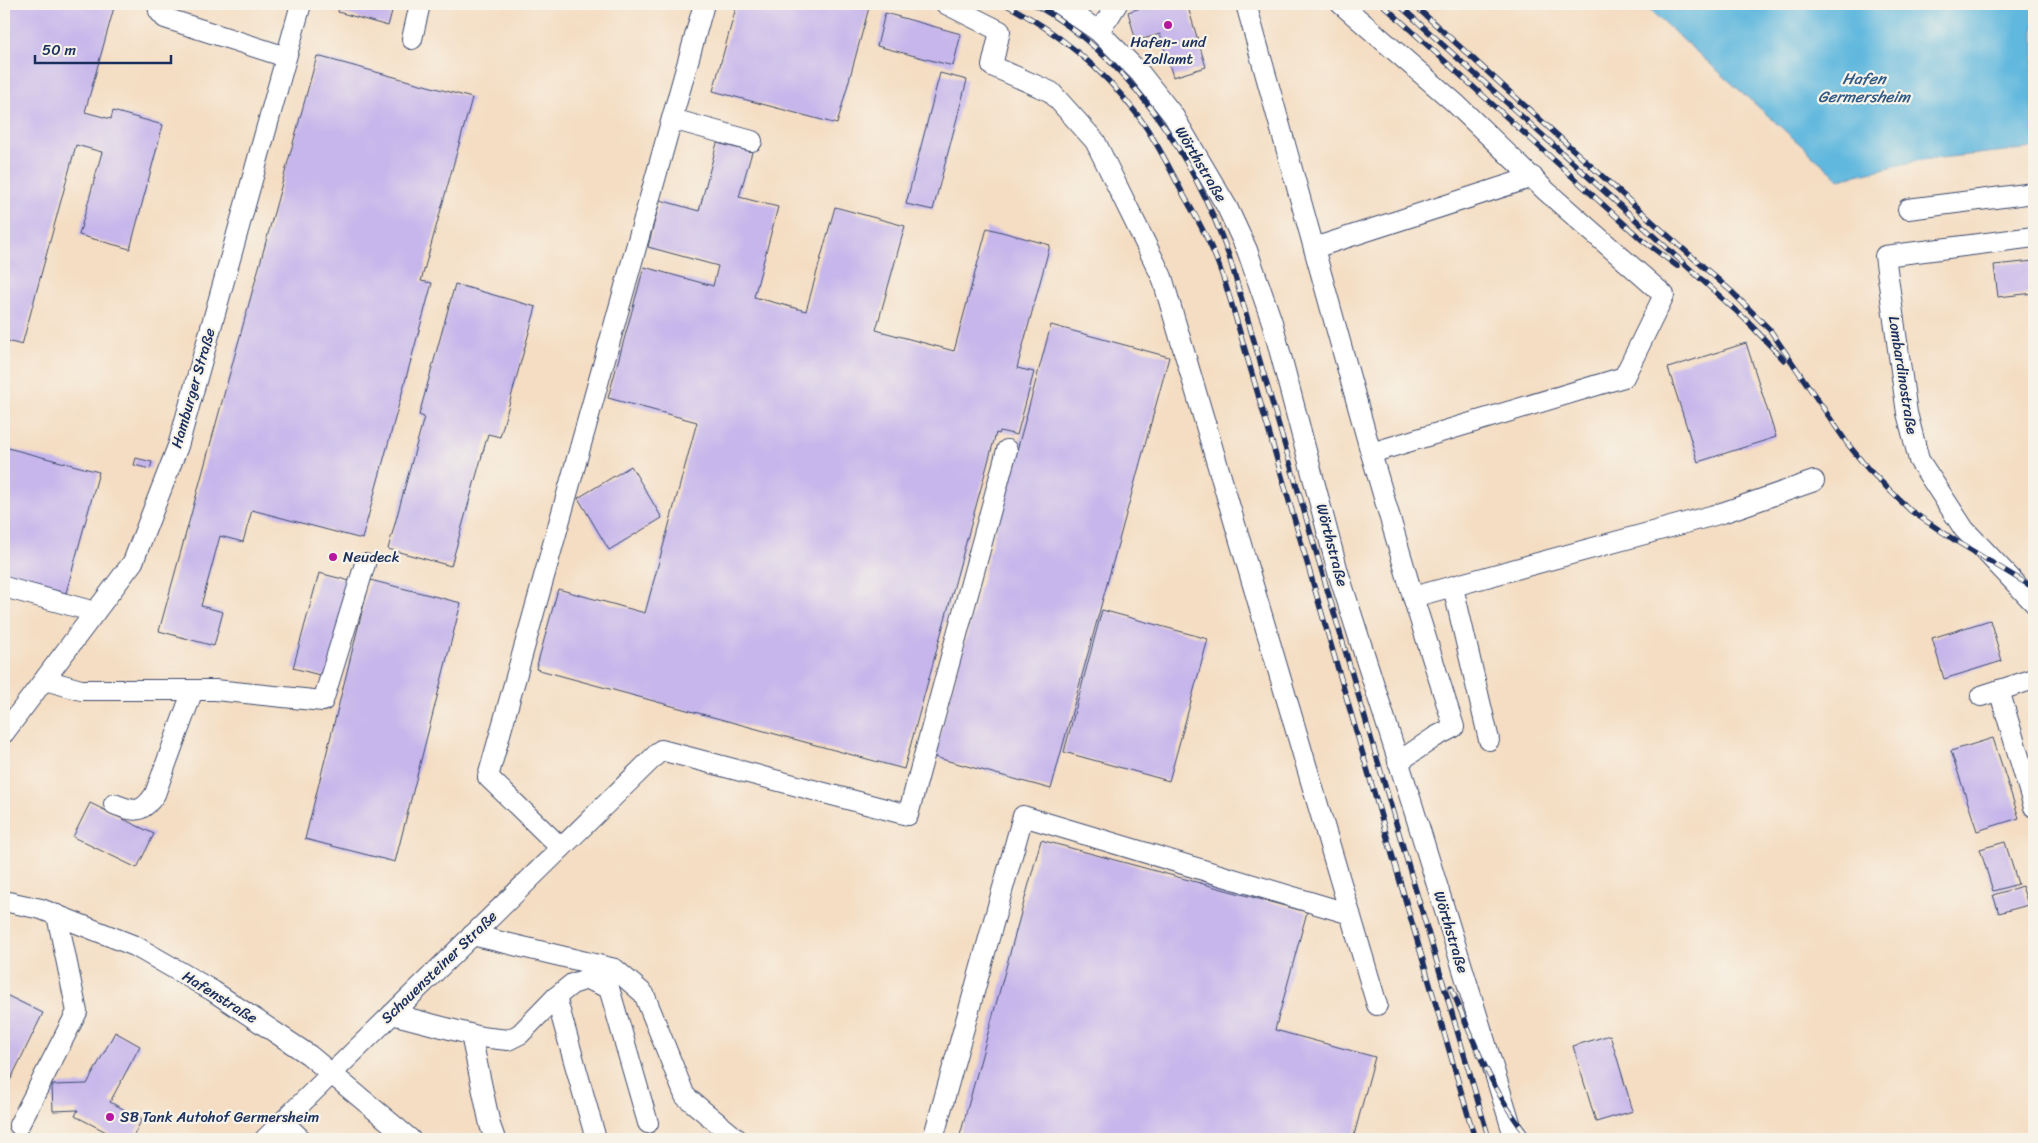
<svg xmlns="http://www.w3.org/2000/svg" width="2038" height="1143" font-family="Sriracha,sans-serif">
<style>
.water{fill:#61b8de;stroke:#3e749e}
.building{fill:#c6b6eb}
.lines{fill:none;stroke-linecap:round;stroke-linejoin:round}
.minor-casing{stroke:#3c496d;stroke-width:22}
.minor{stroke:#fff;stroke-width:20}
.rail-casing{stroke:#1b2f5e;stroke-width:5.5}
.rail{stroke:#f7f3e8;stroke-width:4;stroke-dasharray:11;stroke-linecap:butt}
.poi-dot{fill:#b5179e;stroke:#f7f3e8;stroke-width:2}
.labels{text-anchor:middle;stroke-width:4.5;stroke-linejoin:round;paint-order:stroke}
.poi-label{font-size:15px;fill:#1b2f5e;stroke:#f7f3e8;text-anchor:start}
.street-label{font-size:15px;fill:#1b2f5e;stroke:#f7f3e8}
.water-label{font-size:16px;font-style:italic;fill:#305884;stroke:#f7f3e8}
</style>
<rect width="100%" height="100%" fill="#f7f3e8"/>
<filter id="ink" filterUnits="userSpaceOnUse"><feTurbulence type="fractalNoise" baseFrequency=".02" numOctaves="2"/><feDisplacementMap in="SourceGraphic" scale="10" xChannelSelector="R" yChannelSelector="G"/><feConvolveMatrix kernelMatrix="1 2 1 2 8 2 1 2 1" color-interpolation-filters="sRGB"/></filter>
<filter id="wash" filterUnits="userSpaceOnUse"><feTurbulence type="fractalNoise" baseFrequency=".0096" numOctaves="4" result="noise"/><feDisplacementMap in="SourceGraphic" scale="20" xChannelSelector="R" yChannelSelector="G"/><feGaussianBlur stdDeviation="1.12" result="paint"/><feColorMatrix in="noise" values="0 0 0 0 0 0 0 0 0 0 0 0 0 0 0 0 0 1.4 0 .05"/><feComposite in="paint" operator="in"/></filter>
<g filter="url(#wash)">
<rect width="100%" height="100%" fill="#f4ddc2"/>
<polygon class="water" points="1643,4 2034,4 2034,148 1921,160 1839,179"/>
<g id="blocks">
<g class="building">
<polygon points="4,4 115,4 85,112 111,119 113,111 163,125 130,249 79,235 102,152 76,145 22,345 4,340"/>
<polygon points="340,4 394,4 388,26 338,12"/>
<polygon points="737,4 870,4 837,124 713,91"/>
<polygon points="1153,4 1155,4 1157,8 1171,4 1187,4 1206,67 1173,77 1160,34 1136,41 1128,12"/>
<polygon points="885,13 961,34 953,66 877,46"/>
<polygon points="317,56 472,98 421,281 432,283 362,539 252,510 243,542 220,536 201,606 223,612 214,646 159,631"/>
<polygon points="940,73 967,80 933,210 906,204"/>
<polygon points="717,143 752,152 739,197 778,207 754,297 806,311 835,207 905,226 876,330 954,351 987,228 1050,245 1017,368 1034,372 1017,435 1000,431 999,434 996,433 904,769 536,669 558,589 645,613 697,422 608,398 644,267 713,286 718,266 648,247 660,200 699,211"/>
<polygon points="2034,261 2034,293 1998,297 1994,265"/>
<polygon points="455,284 536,307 500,437 488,434 451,566 388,549 424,417 419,415"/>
<polygon points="1051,325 1169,357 1051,789 934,757"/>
<polygon points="1746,343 1776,437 1698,462 1668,368"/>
<polygon points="4,447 99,472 66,593 4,577"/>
<polygon points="136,458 152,462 150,469 134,465"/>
<polygon points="631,466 662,518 609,550 578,498"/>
<polygon points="319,573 354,582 327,677 293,668"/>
<polygon points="370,580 461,603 395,862 305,839"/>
<polygon points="1102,610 1208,639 1169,781 1064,752"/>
<polygon points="1990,620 2002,661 1944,679 1932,638"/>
<polygon points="1993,738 2019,818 1977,831 1951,751"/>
<polygon points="90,803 154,834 137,868 73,837"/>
<polygon points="1041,840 1307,912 1275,1030 1375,1057 1353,1139 959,1139"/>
<polygon points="2005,842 2018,884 1993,891 1980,849"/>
<polygon points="2022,886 2028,905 1999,913 1993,895"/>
<polygon points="4,994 43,1013 4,1093"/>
<polygon points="115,1032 140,1046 110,1102 142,1119 132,1139 120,1139 75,1116 78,1110 53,1111 52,1085 87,1084"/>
<polygon points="1610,1035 1633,1111 1596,1122 1573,1046"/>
</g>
</g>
</g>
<g filter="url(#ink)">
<use href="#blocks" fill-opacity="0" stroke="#3c496d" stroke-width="1"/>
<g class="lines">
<defs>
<g id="minor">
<polyline points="158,4 159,11 165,18 286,57"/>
<polyline points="946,4 1000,31 992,66 1051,92 1095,141 1162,277 1377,1005"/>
<polyline points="1059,4 1098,31 1140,73 1173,115 1227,207 1247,250 1272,322 1338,572 1413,807 1515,1139"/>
<polyline points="1246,4 1371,453 1624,377 1664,295 1546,191 1455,103 1341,4"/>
<polyline points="1098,31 1109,17 1117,4"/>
<polyline points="412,39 420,4"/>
<polyline points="672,119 752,141"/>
<polyline points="1908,209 2034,193"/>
<polyline points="2034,237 1885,256 1907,413 1919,460 1964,529 2034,603"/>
<polyline points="1314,248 1533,177"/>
<polyline points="1371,453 1413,597 1454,727 1435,737 1398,762"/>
<polyline points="4,587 95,612"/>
<polyline points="1453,587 1489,740"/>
<polyline points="1413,597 1722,513 1814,481"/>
<polyline points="45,680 81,690 215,690 323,701 365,564"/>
<polyline points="1999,690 2034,807"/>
<polyline points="1981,696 2034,679"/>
<polyline points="4,733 133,562 178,446 301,4"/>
<path d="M 114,804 C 134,812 142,814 155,794 L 193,690"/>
<polyline points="561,848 488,777 704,4"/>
<polyline points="4,901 41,909 135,946 213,991 309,1055 410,1139"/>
<polyline points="472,935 615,969 644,994 685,1096 737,1139"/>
<polyline points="556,997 596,1139"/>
<polyline points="392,1014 481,1037 508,1040 520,1034 556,997 572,984 587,979 609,988 648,1123"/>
<polyline points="471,1035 490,1125 495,1139"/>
<polyline points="283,1122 301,1139"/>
<polyline points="19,1125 77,1012 57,915"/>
<polyline points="265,1139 661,750 908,815 1007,450"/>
<polyline points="933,1139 1023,816 1350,914"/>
</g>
</defs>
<use href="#minor" class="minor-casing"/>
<use href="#minor" class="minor"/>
<defs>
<g id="rail">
<path d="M 1005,4 C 1055,30 1102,68 1136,113 C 1154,137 1168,165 1182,192 C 1194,213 1206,234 1215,256 C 1226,282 1233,309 1241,336 L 1475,1139"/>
<path d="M 1034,4 C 1130,58 1193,155 1229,256 L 1489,1139"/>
<polyline points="1382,4 1641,239 1677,266"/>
<polyline points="1398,4 1745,319 1784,360"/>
<polyline points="1413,4 1656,225 1731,291 1770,330 1847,443 1868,469 1911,511 1956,541 2034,588"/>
<path d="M 1451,987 C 1473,1040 1493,1095 1530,1139"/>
</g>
</defs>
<use href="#rail" class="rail-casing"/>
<use href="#rail" class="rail"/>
</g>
</g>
<g class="poi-dot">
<circle cx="1168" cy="25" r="5"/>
<circle cx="333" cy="557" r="5"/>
<circle cx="110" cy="1117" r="5"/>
</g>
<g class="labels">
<g class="poi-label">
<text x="1168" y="47" text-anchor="middle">Hafen- und<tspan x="1168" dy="17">Zollamt</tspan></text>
<text x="343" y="562">Neudeck</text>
<text x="120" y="1122">SB Tank Autohof Germersheim</text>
</g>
<g class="street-label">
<text transform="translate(1201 164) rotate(59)" y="5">Wörthstraße</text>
<text transform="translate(1903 375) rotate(81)" y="5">Lombardinostraße</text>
<text transform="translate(193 388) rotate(-74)" y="5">Hamburger Straße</text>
<text transform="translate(1332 545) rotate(75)" y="5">Wörthstraße</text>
<text transform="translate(1451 932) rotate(73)" y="5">Wörthstraße</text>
<text transform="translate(439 967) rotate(-44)" y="5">Schauensteiner Straße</text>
<text transform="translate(220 997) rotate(32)" y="5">Hafenstraße</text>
</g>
<g class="water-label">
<text x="1864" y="84">Hafen<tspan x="1864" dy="18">Germersheim</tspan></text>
</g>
</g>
<rect width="2038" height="1143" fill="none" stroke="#f7f3e8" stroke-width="20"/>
<path d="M35 55v8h136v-8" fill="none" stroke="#1b2f5e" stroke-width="2.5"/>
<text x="42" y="55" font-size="15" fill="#1b2f5e" stroke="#f7f3e8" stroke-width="4" paint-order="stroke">50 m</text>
</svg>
